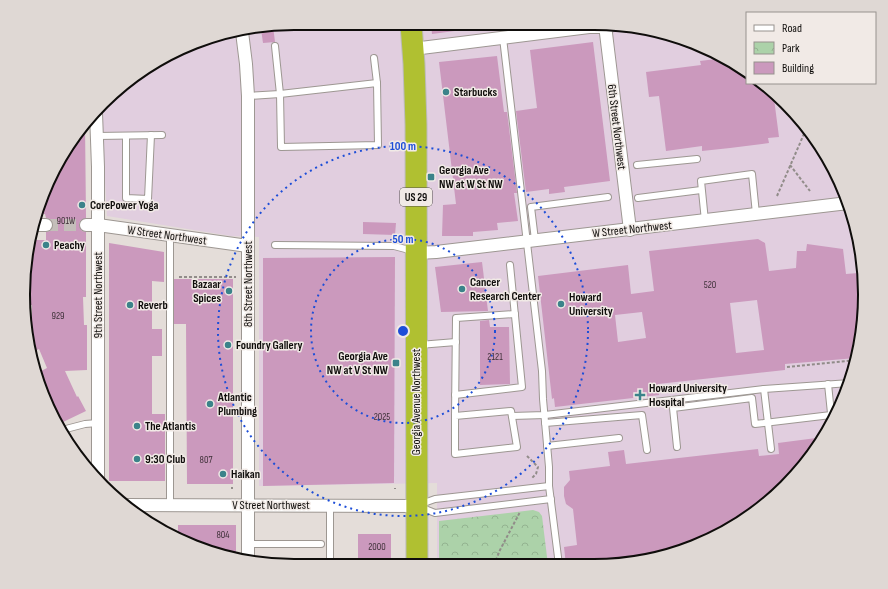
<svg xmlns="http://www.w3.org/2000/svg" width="888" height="589" font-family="'Sofia Sans Condensed',sans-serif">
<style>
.education{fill:#e1cedf}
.park{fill:url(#park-crowns)}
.building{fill:#cb99bd;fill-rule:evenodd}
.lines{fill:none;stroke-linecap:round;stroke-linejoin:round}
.street-tunnel{stroke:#c4beba;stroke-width:12;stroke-dasharray:12 6;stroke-linecap:butt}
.lane-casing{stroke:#9d9792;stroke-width:8}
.street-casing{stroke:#9d9792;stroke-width:14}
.highway-casing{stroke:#bcbbbb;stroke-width:23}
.path{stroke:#918c89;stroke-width:2;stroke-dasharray:3 2;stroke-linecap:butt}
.lane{stroke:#fff;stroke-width:6}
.street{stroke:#fff;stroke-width:12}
.highway{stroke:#b0c031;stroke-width:21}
.ring{fill:none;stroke:#1d4ed8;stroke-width:2;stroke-dasharray:2 4}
.poi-dot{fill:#3b838a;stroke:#f1eae6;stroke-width:1.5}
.labels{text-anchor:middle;stroke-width:3;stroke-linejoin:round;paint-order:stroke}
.number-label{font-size:10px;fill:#3e3038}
.shield{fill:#f1eae6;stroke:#534f4d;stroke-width:1}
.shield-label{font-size:11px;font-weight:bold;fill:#0f0d0b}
.poi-label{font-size:12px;font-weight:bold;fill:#0f0d0b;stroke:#f1eae6;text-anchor:start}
.street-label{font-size:12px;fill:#0f0d0b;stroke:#f1eae6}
.rim{fill:none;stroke:#0f0d0b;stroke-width:2}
.centre{fill:#1d4ed8;stroke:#f1eae6;stroke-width:2}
.ring-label{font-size:12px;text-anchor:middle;font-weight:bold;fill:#1d4ed8;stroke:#f1eae6;stroke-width:3;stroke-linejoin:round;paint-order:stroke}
</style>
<defs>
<pattern id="park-crowns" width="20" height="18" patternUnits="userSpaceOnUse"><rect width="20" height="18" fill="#acd2a9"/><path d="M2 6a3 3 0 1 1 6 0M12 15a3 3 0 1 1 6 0" fill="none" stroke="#93b390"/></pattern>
</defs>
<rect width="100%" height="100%" fill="#e4ddd9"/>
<polygon class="education" points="295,23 629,25 713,51 747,73 747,83 761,83 773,91 809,129 837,175 856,224 864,277 863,330 851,382 829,430 797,474 759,510 713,538 664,557 611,565 437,565 437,483 259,486 259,237 231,236 107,216 101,109 143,69 207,37"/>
<polygon class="park" points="533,510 539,512 542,516 548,565 439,565 439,521"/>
<g class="building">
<polygon points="431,24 461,24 462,30 432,34"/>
<polygon points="273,26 275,42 263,43 261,29"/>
<polygon points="593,42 610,181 564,187 565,192 549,194 549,189 526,192 516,111 537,108 530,50"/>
<polygon points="497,56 504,112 507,112 517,193 514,193 518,221 497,223 498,230 473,232 473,236 442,236 443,205 456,204 439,62"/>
<polygon points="724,58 747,73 747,83 761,83 773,91 779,137 768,138 769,143 730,148 702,151 702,146 666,151 659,96 649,97 646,72 701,65 700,61"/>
<polygon points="85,123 86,218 80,221 79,225 82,231 86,232 86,297 83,297 84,325 87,325 87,370 65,371 77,397 78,396 86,411 61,423 52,403 49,404 37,376 38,375 37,373 47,368 39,349 31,353 28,325 32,325 32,305 26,305 24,277 32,240 46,240 46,232 50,231 53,225 53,222 50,219 46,218 45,214 38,214 44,191 79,129"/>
<polygon points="363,222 396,223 395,235 363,234"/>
<path d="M 758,239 L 765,243 L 769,271 L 796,268 L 797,251 L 806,251 L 807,244 L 843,249 L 846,274 L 858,273 L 863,312 L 863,330 L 856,358 L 785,364 L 785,370 L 658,384 L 659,395 L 555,407 L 554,398 L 552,399 L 538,276 L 628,265 L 631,294 L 654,291 L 649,251 ZM 757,300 L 764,350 L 736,353 L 730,303 ZM 642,312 L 646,338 L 618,342 L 615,315 Z"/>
<polygon points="109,243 164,252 164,282 152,281 152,329 162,329 162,356 152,356 152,414 165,414 165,481 109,481"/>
<polygon points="395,257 394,483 263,486 263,258"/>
<polygon points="482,262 488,311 441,312 435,267"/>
<polygon points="174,279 233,279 233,484 187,484 186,324 174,324"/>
<polygon points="489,320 490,327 509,327 510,384 480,385 480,321"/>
<polygon points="824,437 797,474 759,510 713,538 664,557 611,565 566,565 564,547 577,545 573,509 566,504 564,496 564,487 570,480 569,471 610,466 608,452 624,450 626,464 758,449 759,456 779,454 778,443"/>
<polygon points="178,525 236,525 236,557 178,539"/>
<polygon points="358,534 391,534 391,560 388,560 388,564 358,564"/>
</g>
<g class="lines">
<polyline class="street-tunnel" points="46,225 86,225"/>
<defs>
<g id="lane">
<polyline points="518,25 520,35"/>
<polyline points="503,38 542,371 543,399 549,467 549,486 559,565"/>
<polyline points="374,58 377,83"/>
<polygon points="377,83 378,145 281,147 280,94"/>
<polyline points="248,96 280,94 275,46"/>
<polyline points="97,136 162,135"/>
<polyline points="126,136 126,198 148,199 151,135"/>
<polyline points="637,165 697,159"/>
<polyline points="638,198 701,190"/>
<polyline points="705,221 701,181 752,174 756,214"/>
<polyline points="535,240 531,207 608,197"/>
<polyline points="275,245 394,246 413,251"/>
<polyline points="419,345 456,342"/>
<polyline points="828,384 832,423"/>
<polyline points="764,389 771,449"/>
<polyline points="455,395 522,387 510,265"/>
<polyline points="455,416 455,454 517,447 511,411 455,416 456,318 515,314"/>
<polyline points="512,416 545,415 764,389 850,383"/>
<polyline points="545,423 642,415 647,450"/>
<polyline points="62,430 85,424 98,423"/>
<polyline points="547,446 619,438"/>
<polyline points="677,447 673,408 752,398 755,424 831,415"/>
<polyline points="421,504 435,499 549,486"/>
<polyline points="170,505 170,235"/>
<polyline points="420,507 435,513 551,499"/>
<polyline points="248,544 321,544"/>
<polyline points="330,564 330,505"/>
</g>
<g id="street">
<polyline points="605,25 630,230"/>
<polyline points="242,32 246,64 248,96 248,560"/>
<polyline points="413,49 589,27 605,27 614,25"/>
<polyline points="96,113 98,167 98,477"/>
<polyline points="36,225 46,225"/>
<polyline points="86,225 98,225 248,246"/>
<polyline points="417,253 436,252 848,203"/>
<polyline points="125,505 417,506"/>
</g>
<polyline id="highway" points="411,24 414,64 416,125 417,564"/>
</defs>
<use href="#lane" class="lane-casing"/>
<use href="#street" class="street-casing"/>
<use href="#highway" class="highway-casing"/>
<g class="path">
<polyline points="790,165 810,191"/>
<polyline points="777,196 807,127"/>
<polyline points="859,243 864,290"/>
<polyline points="179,277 236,277"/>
<polyline points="787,367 856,360"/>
<polyline points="527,456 538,467 536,474 531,479"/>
<polyline points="232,487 232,489"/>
<polyline points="395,489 395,488"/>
<polyline points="494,565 500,550 520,512"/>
</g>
<use href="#lane" class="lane"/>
<use href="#street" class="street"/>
<use href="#highway" class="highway"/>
</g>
<g class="ring">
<circle cx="403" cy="331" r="92"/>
<circle cx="403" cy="331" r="185"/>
</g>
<g class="poi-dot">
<circle cx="446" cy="92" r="4"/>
<rect x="427" y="173" width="8" height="8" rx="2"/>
<circle cx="82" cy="205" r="4"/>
<circle cx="46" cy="245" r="4"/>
<circle cx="462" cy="289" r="4"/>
<circle cx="229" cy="291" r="4"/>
<circle cx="561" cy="304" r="4"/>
<circle cx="130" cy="305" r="4"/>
<circle cx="228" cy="345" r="4"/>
<rect x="392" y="359" width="8" height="8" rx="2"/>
<path d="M638 389h4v4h4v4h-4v4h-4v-4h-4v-4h4z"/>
<circle cx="210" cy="404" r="4"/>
<circle cx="137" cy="426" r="4"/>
<circle cx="137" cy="459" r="4"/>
<circle cx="223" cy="474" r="4"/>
</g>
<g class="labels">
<g class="number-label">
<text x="66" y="224">901W</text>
<text x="710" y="288">520</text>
<text x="58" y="319">929</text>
<text x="495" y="360">2121</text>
<text x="382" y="420">2025</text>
<text x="206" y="463">807</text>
<text x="223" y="538">804</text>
<text x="377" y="550">2000</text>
</g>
<rect class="shield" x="400" y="188" width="32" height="18" rx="3"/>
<g class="shield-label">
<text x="416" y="201">US 29</text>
</g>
<g class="poi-label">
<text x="454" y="96">Starbucks</text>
<text x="439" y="174">Georgia Ave<tspan x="439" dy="14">NW at W St NW</tspan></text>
<text x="90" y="209">CorePower Yoga</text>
<text x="54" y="249">Peachy</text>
<text x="470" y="286">Cancer<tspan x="470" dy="14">Research Center</tspan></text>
<text x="221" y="288" text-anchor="end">Bazaar<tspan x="221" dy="14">Spices</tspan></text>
<text x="569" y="301">Howard<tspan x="569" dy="14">University</tspan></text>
<text x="138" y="309">Reverb</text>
<text x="236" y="349">Foundry Gallery</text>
<text x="388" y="360" text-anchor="end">Georgia Ave<tspan x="388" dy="14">NW at V St NW</tspan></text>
<text x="649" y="392">Howard University<tspan x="649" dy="14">Hospital</tspan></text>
<text x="218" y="401">Atlantic<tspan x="218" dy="14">Plumbing</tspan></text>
<text x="145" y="430">The Atlantis</text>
<text x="145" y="463">9:30 Club</text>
<text x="231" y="478">Haikan</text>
</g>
<g class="street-label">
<text transform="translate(617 127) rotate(83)" y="4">6th Street Northwest</text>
<text transform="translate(632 229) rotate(-6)" y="4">W Street Northwest</text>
<text transform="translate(167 235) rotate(8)" y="4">W Street Northwest</text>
<text transform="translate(248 284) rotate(-90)" y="4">8th Street Northwest</text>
<text transform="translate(98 295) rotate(-90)" y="4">9th Street Northwest</text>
<text transform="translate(416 402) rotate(-90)" y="4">Georgia Avenue Northwest</text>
<text x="271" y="509">V Street Northwest</text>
</g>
</g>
<path d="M0 0H888V589H0ZM294 30H594A264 264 0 0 1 858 294V295A264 264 0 0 1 594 559H294A264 264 0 0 1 30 295V294A264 264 0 0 1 294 30Z" fill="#dfd8d4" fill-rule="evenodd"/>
<path class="rim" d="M294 30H594A264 264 0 0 1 858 294V295A264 264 0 0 1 594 559H294A264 264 0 0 1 30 295V294A264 264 0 0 1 294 30Z"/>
<circle cx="403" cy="331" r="6" class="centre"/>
<g class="ring-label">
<text x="403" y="150">100 m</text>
<text x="403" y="243">50 m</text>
</g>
<rect x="746" y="12" width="130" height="72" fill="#f1eae6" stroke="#97928e"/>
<rect x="754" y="25" width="20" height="6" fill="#ffffff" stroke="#97928e"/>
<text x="782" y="32" font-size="12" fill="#0f0d0b">Road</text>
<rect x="754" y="42" width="20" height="12" fill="url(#park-crowns)" stroke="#97928e"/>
<text x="782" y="52" font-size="12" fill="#0f0d0b">Park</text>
<rect x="754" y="62" width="20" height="12" fill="#cb99bd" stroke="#97928e"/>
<text x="782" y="72" font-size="12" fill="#0f0d0b">Building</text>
</svg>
